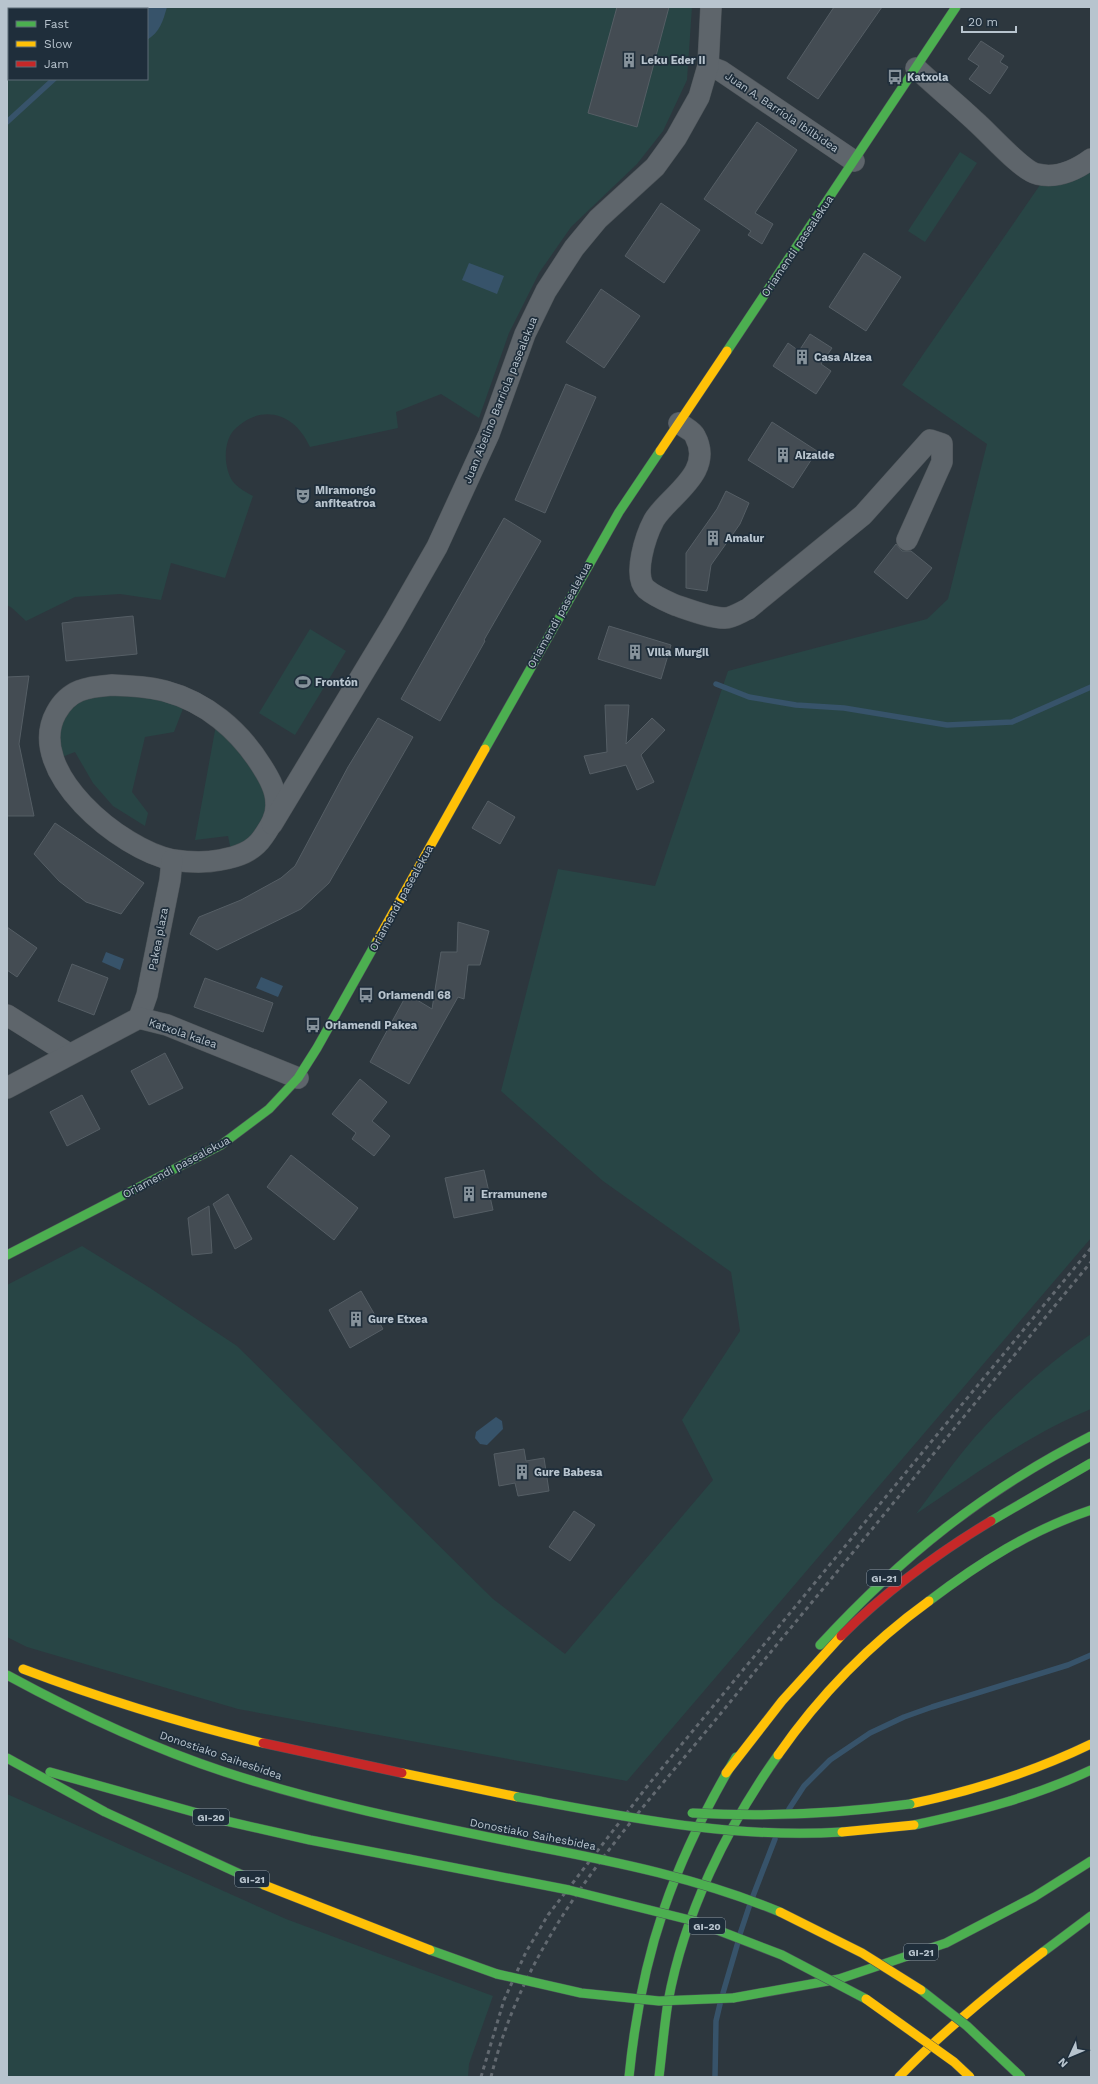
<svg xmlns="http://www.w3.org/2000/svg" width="1098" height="2084" font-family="'Work Sans',sans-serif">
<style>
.green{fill:#284545;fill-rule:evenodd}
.water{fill:#37536a}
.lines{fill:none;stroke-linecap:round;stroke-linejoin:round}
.stream{stroke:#37536a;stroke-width:5.5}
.building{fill:#444c53;stroke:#555e65}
.street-casing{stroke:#4c5358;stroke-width:22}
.fast-casing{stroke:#4c5358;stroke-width:10}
.slow-casing{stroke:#4c5358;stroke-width:10}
.jam-casing{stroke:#4c5358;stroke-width:10}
.street{stroke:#5e656b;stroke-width:21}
.fast{stroke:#4caf50;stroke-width:9}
.slow{stroke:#ffc107;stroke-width:9}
.jam{stroke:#c62828;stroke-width:9}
.rail{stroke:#626970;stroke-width:3;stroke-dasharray:4 4;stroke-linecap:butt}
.fast-bridge-casing{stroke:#4a5359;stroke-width:10;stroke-linecap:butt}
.slow-bridge-casing{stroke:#4a5359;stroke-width:10;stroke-linecap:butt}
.fast-bridge{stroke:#4caf50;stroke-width:9}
.slow-bridge{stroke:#ffc107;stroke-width:9}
.labels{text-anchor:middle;stroke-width:3.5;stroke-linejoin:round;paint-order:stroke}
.shield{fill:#1f2e3b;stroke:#8a97a2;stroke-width:1}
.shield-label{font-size:10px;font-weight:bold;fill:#b8c4ce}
.poi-label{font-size:11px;font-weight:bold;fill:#b8c4ce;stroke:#1f2e3b;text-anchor:start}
.street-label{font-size:11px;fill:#b8c4ce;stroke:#1f2e3b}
</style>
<rect width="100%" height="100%" fill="#2d373e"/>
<g class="green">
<path d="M 7,7 L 692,7 L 687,80 L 663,131 L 637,164 L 571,227 L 539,273 L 509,333 L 479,418 L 441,394 L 396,412 L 398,428 L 310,447 C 296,415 264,402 236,428 C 222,440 223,471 235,484 C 240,489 247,493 253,496 L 225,578 L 171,563 L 161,600 L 120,594 L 75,597 L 26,621 L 12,608 L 7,605 ZM 9,9 L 147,9 L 147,79 L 9,79 Z"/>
<polygon points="960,152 977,163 925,242 908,231"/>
<polygon points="1091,168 1091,1238 627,1781 238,1709 27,1647 7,1637 7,1285 82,1246 150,1288 237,1346 493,1599 565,1654 713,1480 682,1420 740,1331 731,1272 603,1181 501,1091 558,869 655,886 728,671 927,619 948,599 987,444 902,385 1040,185 1080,175"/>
<polygon points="310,629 346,651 295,735 259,713"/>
<polygon points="153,694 184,706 174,732 145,737 132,792 148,813 145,826 113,806 93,783 75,752 62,757 59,738 61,723 70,707 87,696"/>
<polygon points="216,725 231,737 266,792 267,814 246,844 231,850 228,836 195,840"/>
<path d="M 1091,1334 L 1091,1409 C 1028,1435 972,1476 916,1514 C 935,1489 954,1461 975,1437 C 1010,1398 1048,1363 1091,1334 Z"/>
<polygon points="7,1794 286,1919 493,1996 469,2064 468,2077 7,2077"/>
</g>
<g class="water">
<path d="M 121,7 L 167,7 C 163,21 160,32 147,40 L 147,9 L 119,9 Z"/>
<polygon points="469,263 504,276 497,294 462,280"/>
<polygon points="106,952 124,959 120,970 102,962"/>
<polygon points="261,977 283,986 278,997 256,988"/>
<polygon points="496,1417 502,1421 503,1429 487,1445 480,1444 475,1438 476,1432"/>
</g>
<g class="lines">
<g class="stream">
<polyline points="7,122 54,79"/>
<polyline points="716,684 749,697 796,705 844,708 947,725 1012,722 1091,687"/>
<polyline points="789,1809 804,1786 830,1760 870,1733 904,1717 932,1707 1068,1665 1091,1655"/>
<polyline points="753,1896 775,1839"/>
<polyline points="740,1934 750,1904"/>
<polyline points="723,1993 738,1942"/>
<polyline points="715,2077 716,2021 720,2004"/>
</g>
</g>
<g class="building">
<polygon points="617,7 669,7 637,127 588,113"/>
<polygon points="834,7 882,7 818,99 787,78"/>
<polygon points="981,41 1004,56 1000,62 1008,67 990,94 969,79 979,66 968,59"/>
<polygon points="757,122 797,150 755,213 773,224 762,244 748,235 751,231 704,199"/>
<polygon points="661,203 700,230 664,283 625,256"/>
<polygon points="864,253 901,277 866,331 829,307"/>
<polygon points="601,289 640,316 604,368 566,342"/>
<polygon points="810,334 832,348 821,364 831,371 816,394 773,366 788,343 799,351"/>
<polygon points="566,384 596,397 545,513 515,500"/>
<polygon points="772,422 817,451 793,488 748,460"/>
<polygon points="726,491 749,503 740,524 711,565 707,591 686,588 686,553 717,509"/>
<polygon points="504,518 541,541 484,640 485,641 440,721 401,699"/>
<polygon points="896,544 902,551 911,551 932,568 907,599 874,572"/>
<polygon points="133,616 137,654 66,661 62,623"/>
<polygon points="609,626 671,645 661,679 598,659"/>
<polygon points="29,676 19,744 34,816 7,816 7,677"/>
<polygon points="605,705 629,705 626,744 652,718 665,730 641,755 654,782 637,790 626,765 590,774 584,756 607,752"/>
<polygon points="378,718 413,737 329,883 301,909 217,950 190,934 199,917 241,900 281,878 295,866 348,767"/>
<polygon points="488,801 515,817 500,844 472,828"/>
<polygon points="55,823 144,883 121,914 86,902 59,881 34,854"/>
<polygon points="458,922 489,931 480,965 468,965 464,999 458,997 409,1084 370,1062 407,994 432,1009 441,952 457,952"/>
<polygon points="7,927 37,948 17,977 7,970"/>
<polygon points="72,964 108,978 94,1015 58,1001"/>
<polygon points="205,978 273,1003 263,1032 194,1007"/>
<polygon points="165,1053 183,1088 149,1105 131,1071"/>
<polygon points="360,1079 387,1102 372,1121 390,1136 374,1156 352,1139 356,1133 332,1114"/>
<polygon points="82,1095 100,1129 67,1146 50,1112"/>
<polygon points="291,1155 358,1208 334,1240 267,1187"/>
<polygon points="484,1170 493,1210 454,1218 445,1178"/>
<polygon points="228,1194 252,1239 235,1249 213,1204"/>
<polygon points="209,1206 212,1253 192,1255 188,1218"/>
<polygon points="361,1291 383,1329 350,1348 329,1310"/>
<polygon points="524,1449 526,1461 544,1458 549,1491 518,1496 515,1483 499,1486 494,1454"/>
<polygon points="574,1511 595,1525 570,1561 549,1547"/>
</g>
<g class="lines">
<defs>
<g id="street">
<polyline points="708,66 721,71 854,161"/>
<path d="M 916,68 C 935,86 956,103 975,121 C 988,132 1022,171 1037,174 C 1057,179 1076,170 1091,159"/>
<path d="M 679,423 C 684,427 693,431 695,436 C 715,473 668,496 654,520 C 646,535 632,576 646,589 C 654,596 666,601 675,605 C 687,609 713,619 725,618 C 732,618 741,612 748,609 L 863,515 L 930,440 L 942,444 L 942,462 L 907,540"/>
<path d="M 112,685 C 130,686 148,686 165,691 C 206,702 239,730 261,765 C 268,776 276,789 276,803 C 277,816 270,827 263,837 C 253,852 237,857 220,860 C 205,863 187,862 173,860 C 121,850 24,771 56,713 C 69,689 87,687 112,685 Z"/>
<polyline points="272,824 394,622 437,547 489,434 525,334 546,291 574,248 598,219 655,167 676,138 699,97 708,66 711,7"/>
<polyline points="7,1015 69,1054"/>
<polyline points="139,1018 147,995 170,880 172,860"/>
<polyline points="7,1088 139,1018 167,1025 298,1078"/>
</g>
<g id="fast">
<polyline points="727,351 956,7"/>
<polyline points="485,749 619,512 660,451"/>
<polyline points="7,1255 221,1145 269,1109 298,1078 317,1048 377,941"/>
<polyline points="991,1521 1091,1463"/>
<path d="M 929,1601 C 979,1563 1031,1530 1091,1510"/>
<path d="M 820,1645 C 902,1556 983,1491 1091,1436"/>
<path d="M 7,1675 C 77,1713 149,1747 225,1772 C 325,1805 429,1825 533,1846"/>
<polyline points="7,1758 105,1812 264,1885"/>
<polyline points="50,1772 226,1821 310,1840 409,1859"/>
<path d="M 914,1825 C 975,1812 1034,1797 1091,1770"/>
<polyline points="430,1950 497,1974"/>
<polyline points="1043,1952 1091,1916"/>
<polyline points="733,1998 839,1979 946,1943 1034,1897 1091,1861"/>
<path d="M 629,2077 C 641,1954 673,1863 736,1757"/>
<path d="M 659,2077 C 662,2052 664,2027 668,2002 C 684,1914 727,1827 778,1755"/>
</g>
<g id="slow">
<polyline points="660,451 727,351"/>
<polyline points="377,941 485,749"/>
<path d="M 23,1669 C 102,1699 181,1723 263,1743"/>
<path d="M 778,1755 C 819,1696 871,1643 929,1601"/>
<polyline points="402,1773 518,1797"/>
<polyline points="726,1773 782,1701 841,1636"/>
<path d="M 910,1804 C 973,1791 1033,1772 1091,1744"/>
<polyline points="264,1885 430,1950"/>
<path d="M 899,2077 C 943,2031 992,1991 1043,1952"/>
</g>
<g id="jam">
<path d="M 841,1636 C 885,1592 938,1553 991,1521"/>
<polyline points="263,1743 402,1773"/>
</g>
</defs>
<use href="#street" class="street-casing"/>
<use href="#fast" class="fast-casing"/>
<use href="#slow" class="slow-casing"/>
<use href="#jam" class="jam-casing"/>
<use href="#street" class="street"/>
<use href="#fast" class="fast"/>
<use href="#slow" class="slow"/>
<use href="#jam" class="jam"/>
<g class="rail">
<polyline points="481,2077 504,2000 526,1952 548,1915 649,1784 1091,1248"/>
<path d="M 491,2077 C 524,1943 612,1844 698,1741 C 729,1704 758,1667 789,1630 C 890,1508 990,1384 1091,1262"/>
</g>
<defs>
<g id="fast-bridge">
<path d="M 518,1797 C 627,1817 730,1839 842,1832"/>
<path d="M 692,1813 C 765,1817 837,1814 910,1804"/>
<path d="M 533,1846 C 617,1862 701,1879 780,1912"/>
<polyline points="409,1859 569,1890 694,1921 782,1955 866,1999"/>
<polyline points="497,1974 581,1993 659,2001 733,1998"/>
<polyline points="921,1990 967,2026 1021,2077"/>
</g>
<g id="slow-bridge">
<polyline points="842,1832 914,1825"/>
<polyline points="780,1912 862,1953 921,1990"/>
<polyline points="866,1999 954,2062 970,2077"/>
</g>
</defs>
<use href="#fast-bridge" class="fast-bridge-casing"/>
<use href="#slow-bridge" class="slow-bridge-casing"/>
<use href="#fast-bridge" class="fast-bridge"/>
<use href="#slow-bridge" class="slow-bridge"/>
</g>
<defs>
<symbol id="building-bare" viewBox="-9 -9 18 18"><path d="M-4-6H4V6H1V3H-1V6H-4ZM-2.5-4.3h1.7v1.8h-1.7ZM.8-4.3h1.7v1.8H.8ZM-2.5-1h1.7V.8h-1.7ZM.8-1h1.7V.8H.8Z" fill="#87939c" stroke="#1f2e3b" stroke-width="2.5" paint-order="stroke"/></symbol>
<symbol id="bus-bare" viewBox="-9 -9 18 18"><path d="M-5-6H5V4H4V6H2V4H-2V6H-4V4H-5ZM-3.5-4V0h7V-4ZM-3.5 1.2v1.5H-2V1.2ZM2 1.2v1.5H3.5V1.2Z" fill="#87939c" stroke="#1f2e3b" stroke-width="2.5" paint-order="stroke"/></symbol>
<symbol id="theatre-bare" viewBox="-9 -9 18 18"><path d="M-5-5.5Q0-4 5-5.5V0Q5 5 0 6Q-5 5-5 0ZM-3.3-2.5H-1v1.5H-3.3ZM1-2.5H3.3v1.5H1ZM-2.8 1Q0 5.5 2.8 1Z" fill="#87939c" stroke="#1f2e3b" stroke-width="2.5" paint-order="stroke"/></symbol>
<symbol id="stadium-bare" viewBox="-9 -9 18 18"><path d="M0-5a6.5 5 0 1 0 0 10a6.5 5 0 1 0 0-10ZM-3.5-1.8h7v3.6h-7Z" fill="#87939c" stroke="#1f2e3b" stroke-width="2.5" paint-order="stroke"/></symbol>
</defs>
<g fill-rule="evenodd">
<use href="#building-bare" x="618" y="49" width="22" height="22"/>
<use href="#bus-bare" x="884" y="66" width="22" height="22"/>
<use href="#building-bare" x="791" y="346" width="22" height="22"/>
<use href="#building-bare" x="772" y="444" width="22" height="22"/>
<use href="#theatre-bare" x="292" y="485" width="22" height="22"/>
<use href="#building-bare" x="702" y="527" width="22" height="22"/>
<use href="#building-bare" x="624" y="641" width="22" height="22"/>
<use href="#stadium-bare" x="292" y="671" width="22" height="22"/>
<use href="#bus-bare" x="355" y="984" width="22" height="22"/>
<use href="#bus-bare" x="302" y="1014" width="22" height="22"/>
<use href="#building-bare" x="458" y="1183" width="22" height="22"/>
<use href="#building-bare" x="345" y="1308" width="22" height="22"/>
<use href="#building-bare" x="511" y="1461" width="22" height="22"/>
</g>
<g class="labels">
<g class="shield">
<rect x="867" y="1570" width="34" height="16" rx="3"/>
<rect x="193" y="1809" width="36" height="16" rx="3"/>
<rect x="235" y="1871" width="34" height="16" rx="3"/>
<rect x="689" y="1918" width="36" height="16" rx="3"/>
<rect x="904" y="1944" width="34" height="16" rx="3"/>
</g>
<g class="shield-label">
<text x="884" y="1582">GI-21</text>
<text x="211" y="1821">GI-20</text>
<text x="252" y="1883">GI-21</text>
<text x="707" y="1930">GI-20</text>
<text x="921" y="1956">GI-21</text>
</g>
<g class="poi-label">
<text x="641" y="64">Leku Eder II</text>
<text x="907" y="81">Katxola</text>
<text x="814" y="361">Casa Aizea</text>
<text x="795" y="459">Aizalde</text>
<text x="315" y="494">Miramongo<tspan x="315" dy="13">anfiteatroa</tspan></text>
<text x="725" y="542">Amalur</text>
<text x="647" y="656">Villa Murgil</text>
<text x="315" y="686">Frontón</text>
<text x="378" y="999">Oriamendi 68</text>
<text x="325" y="1029">Oriamendi Pakea</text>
<text x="481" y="1198">Erramunene</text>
<text x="368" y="1323">Gure Etxea</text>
<text x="534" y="1476">Gure Babesa</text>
</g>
<g class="street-label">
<text transform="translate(782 112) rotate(34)" y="4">Juan A. Barriola Ibilbidea</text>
<text transform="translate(797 246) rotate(-56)" y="4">Oriamendi pasealekua</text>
<text transform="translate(500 400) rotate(-68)" y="4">Juan Abelino Barriola pasealekua</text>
<text transform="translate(559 615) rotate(-61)" y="4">Oriamendi pasealekua</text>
<text transform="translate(401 898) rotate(-61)" y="4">Oriamendi pasealekua</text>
<text transform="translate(158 939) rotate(-79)" y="4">Pakea plaza</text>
<text transform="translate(183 1033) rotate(19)" y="4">Katxola kalea</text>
<text transform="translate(176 1167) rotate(-28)" y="4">Oriamendi pasealekua</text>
<text transform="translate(221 1755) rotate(19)" y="4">Donostiako Saihesbidea</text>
<text transform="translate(533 1834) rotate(11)" y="4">Donostiako Saihesbidea</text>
</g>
</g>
<rect width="1098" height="2084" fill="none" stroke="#b8c4ce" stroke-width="16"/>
<rect x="8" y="8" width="140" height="72" fill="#1f2e3b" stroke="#5c6a76"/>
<rect x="16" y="21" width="20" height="6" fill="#4caf50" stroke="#5c6a76"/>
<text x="44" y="28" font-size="12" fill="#b8c4ce">Fast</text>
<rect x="16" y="41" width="20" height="6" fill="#ffc107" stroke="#5c6a76"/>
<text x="44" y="48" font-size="12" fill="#b8c4ce">Slow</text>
<rect x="16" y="61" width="20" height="6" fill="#c62828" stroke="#5c6a76"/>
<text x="44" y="68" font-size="12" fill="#b8c4ce">Jam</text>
<g transform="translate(1070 2056) rotate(226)" stroke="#1f2e3b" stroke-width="3" paint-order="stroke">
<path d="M0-3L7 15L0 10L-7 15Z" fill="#b8c4ce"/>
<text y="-6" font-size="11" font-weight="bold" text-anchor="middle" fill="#b8c4ce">N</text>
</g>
<path d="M962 26v6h54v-6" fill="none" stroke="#b8c4ce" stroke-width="2"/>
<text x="968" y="26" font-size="12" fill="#b8c4ce" stroke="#1f2e3b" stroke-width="3" paint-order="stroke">20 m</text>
</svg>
